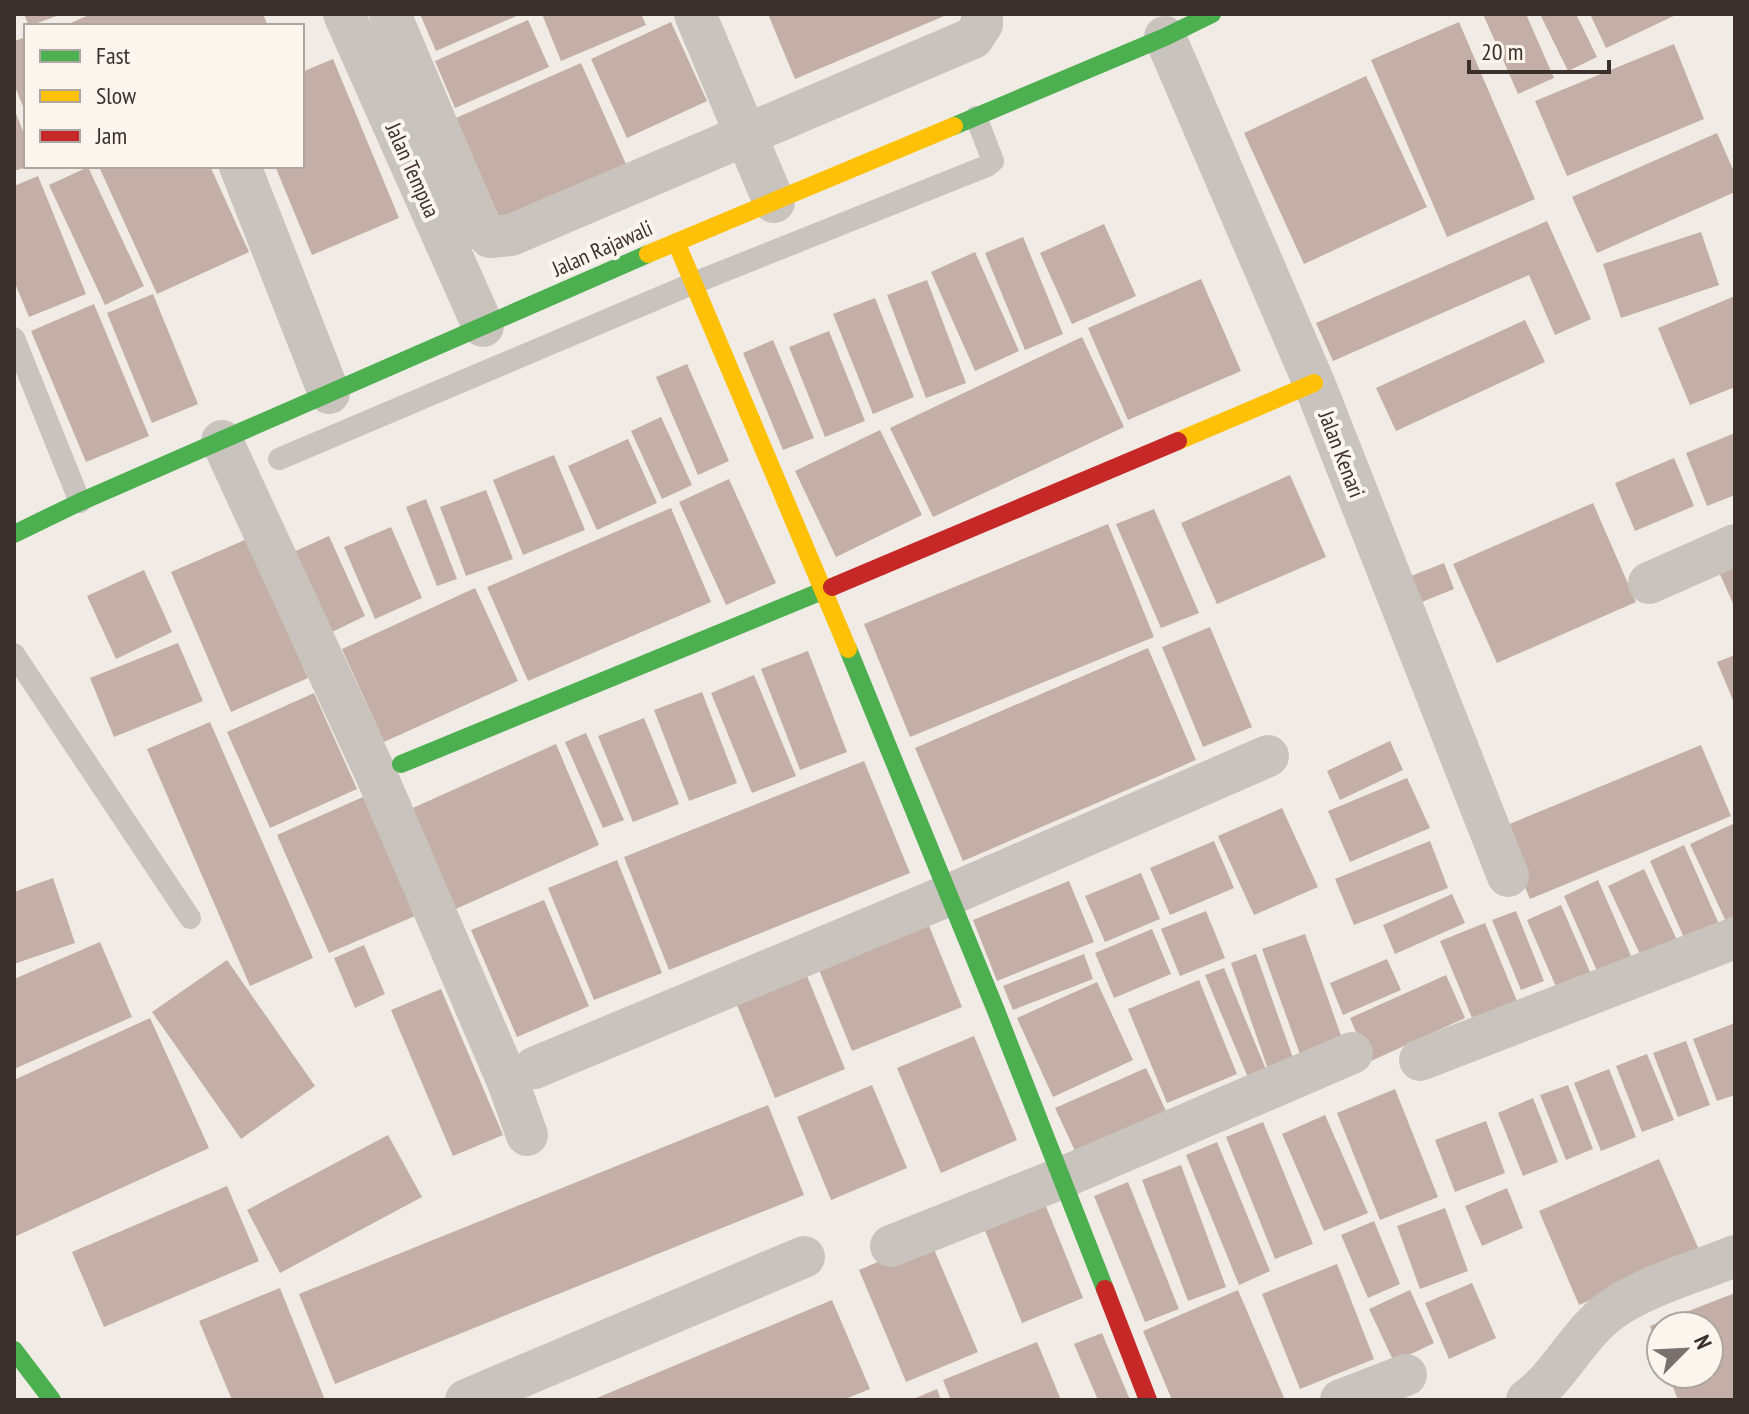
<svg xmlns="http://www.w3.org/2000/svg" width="1749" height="1414" font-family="'PT Sans Narrow',sans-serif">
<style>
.building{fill:#c3afa7}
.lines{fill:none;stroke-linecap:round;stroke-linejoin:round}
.lane{stroke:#c9c3be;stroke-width:22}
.street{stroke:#c9c3be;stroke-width:42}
.fast{stroke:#4caf50;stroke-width:18}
.slow{stroke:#ffc107;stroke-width:18}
.jam{stroke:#c62828;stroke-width:18}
.labels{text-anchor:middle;stroke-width:8;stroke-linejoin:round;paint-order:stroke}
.street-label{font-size:22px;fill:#3b302b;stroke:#fbf5ee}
</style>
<rect width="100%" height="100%" fill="#f0ebe5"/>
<g class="building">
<polygon points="24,14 62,14 29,26"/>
<polygon points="91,14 263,14 268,26 64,26"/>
<polygon points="420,14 521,14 436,51"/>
<polygon points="542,14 641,14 646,25 561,61"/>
<polygon points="768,14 949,14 795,79"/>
<polygon points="1483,14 1526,14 1554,78 1518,94"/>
<polygon points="1540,14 1576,14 1597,57 1568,71"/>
<polygon points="1590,14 1678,14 1606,48"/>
<polygon points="528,20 549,67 455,108 435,61"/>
<polygon points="671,22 707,101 627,138 591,59"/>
<polygon points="1459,22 1535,199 1447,237 1371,60"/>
<polygon points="26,37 26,114 14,84 14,41"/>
<polygon points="1674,44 1704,119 1567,176 1535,101"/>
<polygon points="333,59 399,218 312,255 275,166 302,166 302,72"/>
<polygon points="581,63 626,164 500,220 456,118"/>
<polygon points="1366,76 1427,207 1304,264 1244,133"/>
<polygon points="14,108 26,139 26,167 14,171"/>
<polygon points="1717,133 1735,174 1735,192 1597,253 1572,197"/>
<polygon points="107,166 210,166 249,252 157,294 100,169"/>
<polygon points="88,167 144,286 105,305 49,185"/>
<polygon points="38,176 86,294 29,317 14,281 14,186"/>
<polygon points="1547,221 1591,319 1555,335 1529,275 1333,361 1316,323"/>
<polygon points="1104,224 1136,296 1072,324 1040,253"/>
<polygon points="1701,232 1719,285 1621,318 1603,264"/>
<polygon points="1023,237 1063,334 1025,350 985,253"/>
<polygon points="975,252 1019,351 975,371 931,272"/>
<polygon points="1201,279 1241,371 1128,420 1088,328"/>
<polygon points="927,280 966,383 926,398 887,295"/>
<polygon points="153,294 198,404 152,423 107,313"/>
<polygon points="1735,296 1735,387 1690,405 1658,328"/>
<polygon points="875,298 914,397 873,414 833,314"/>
<polygon points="94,304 149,436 86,462 31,331"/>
<polygon points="1525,320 1545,362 1396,431 1376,388"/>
<polygon points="829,331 865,421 825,437 789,347"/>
<polygon points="1082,337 1124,427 933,517 890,428"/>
<polygon points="773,340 814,438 783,450 743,353"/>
<polygon points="687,364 729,461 698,475 656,377"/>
<polygon points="661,417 692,485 662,499 631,431"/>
<polygon points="880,430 922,515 836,557 795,471"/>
<polygon points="1735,433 1735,495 1707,506 1686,453"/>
<polygon points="628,439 657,503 597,530 568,466"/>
<polygon points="554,455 585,530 523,555 493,480"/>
<polygon points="1674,458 1694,506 1635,531 1615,483"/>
<polygon points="1290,475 1326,557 1217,604 1181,523"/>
<polygon points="729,479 776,583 726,605 679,502"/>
<polygon points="486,490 513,559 466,576 440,507"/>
<polygon points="426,499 457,579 437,586 406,507"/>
<polygon points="1593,503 1636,602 1497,663 1453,564"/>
<polygon points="671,508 711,602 528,681 487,587"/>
<polygon points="1154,509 1199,613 1161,628 1116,524"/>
<polygon points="1108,524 1154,637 910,737 864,624"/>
<polygon points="391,527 422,598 375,619 344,547"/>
<polygon points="329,536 365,616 328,634 291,553"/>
<polygon points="247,539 308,678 231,712 171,572"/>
<polygon points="1444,563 1454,589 1417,604 1406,578"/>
<polygon points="1735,565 1735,608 1719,572"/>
<polygon points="144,570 172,632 116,659 87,596"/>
<polygon points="475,588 518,681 384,742 342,649"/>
<polygon points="1210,627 1252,727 1203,747 1162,647"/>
<polygon points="178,643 203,701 114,737 90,678"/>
<polygon points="1148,648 1196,760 963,861 915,748"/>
<polygon points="808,651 847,752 800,770 761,669"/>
<polygon points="1735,655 1735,705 1717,662"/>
<polygon points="754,675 796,776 752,793 711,693"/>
<polygon points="702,692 737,783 689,801 654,710"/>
<polygon points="314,693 357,789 270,828 227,732"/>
<polygon points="644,718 679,804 633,822 598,736"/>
<polygon points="210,722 313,958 250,986 147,749"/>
<polygon points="586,733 624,820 603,828 565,742"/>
<polygon points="1390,741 1403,770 1340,800 1327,771"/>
<polygon points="556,744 599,845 451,911 406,811"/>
<polygon points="1701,745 1731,816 1530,899 1500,828"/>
<polygon points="864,761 910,873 669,970 624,857"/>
<polygon points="1407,778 1430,828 1350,862 1328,811"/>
<polygon points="363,797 415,916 329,953 277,835"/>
<polygon points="1282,808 1318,887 1254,915 1218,836"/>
<polygon points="1735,823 1735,923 1728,926 1690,844"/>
<polygon points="1214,841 1234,888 1170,915 1150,868"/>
<polygon points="1430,841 1448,888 1354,925 1335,879"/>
<polygon points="1684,845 1723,933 1689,949 1650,861"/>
<polygon points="617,860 662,973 594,1000 548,888"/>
<polygon points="1644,869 1682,951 1646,967 1608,886"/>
<polygon points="1141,873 1160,919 1105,942 1085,896"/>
<polygon points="53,878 75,943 14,964 14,892"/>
<polygon points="1598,880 1635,965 1601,980 1564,896"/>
<polygon points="1069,881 1094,942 997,981 973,920"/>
<polygon points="1452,894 1465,923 1395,954 1383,925"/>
<polygon points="544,900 589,1006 517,1037 471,930"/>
<polygon points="1561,905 1591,974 1557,989 1527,920"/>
<polygon points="1206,911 1225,958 1180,976 1161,929"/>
<polygon points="1516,911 1544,981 1521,990 1492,920"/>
<polygon points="925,916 962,1007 852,1051 815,960"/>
<polygon points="1485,923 1519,1006 1475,1025 1440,941"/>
<polygon points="1152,929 1171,974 1114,998 1095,953"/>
<polygon points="1305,934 1343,1041 1301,1057 1262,949"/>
<polygon points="100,942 132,1017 14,1069 14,979"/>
<polygon points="364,945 385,994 355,1008 334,958"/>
<polygon points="1084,954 1093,979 1013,1010 1003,986"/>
<polygon points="1256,954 1297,1069 1271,1078 1231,963"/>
<polygon points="1387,959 1401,990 1343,1015 1330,983"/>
<polygon points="227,960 315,1086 241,1139 152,1012"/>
<polygon points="1224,968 1270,1079 1252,1087 1205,975"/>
<polygon points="1446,975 1465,1018 1369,1062 1350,1018"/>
<polygon points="807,976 845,1069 775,1098 737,1005"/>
<polygon points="1199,980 1237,1074 1167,1103 1128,1009"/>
<polygon points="1097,982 1133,1060 1053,1097 1017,1018"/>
<polygon points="441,989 503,1135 453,1156 391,1010"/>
<polygon points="150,1018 209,1148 14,1237 14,1080"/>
<polygon points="1735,1023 1735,1095 1717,1101 1693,1039"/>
<polygon points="974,1036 1017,1140 941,1173 897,1068"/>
<polygon points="1686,1041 1710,1105 1678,1117 1653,1053"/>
<polygon points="1647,1054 1674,1120 1642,1132 1616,1066"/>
<polygon points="1146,1068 1166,1111 1075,1151 1055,1108"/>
<polygon points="1609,1069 1636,1137 1601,1151 1574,1083"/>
<polygon points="872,1085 907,1168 831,1200 797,1117"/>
<polygon points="1568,1085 1593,1149 1566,1160 1540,1095"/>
<polygon points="1395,1089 1438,1197 1380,1220 1337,1113"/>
<polygon points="1533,1098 1558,1162 1523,1176 1498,1113"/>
<polygon points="768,1105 804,1195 335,1384 299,1294"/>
<polygon points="1325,1115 1368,1213 1324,1231 1282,1134"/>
<polygon points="1486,1121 1505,1173 1455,1192 1435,1140"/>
<polygon points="1263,1122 1313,1244 1275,1259 1226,1137"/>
<polygon points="388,1135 422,1197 280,1273 247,1210"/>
<polygon points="1217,1142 1270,1271 1239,1285 1186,1155"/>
<polygon points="1659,1159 1700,1252 1579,1305 1539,1211"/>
<polygon points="1181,1165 1226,1287 1188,1301 1142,1180"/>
<polygon points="1128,1182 1179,1309 1145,1322 1094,1196"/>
<polygon points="227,1186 259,1261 104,1327 72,1252"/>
<polygon points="1507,1188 1523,1228 1482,1246 1465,1206"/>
<polygon points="1043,1199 1083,1298 1022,1323 982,1223"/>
<polygon points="1445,1208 1468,1271 1420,1289 1397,1226"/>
<polygon points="1374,1221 1400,1284 1368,1298 1341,1235"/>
<polygon points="930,1240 978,1352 906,1382 859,1270"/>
<polygon points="1337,1264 1374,1359 1300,1389 1262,1294"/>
<polygon points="1472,1283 1496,1338 1449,1359 1425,1303"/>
<polygon points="280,1288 325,1400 232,1400 199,1321"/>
<polygon points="1238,1290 1285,1400 1172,1400 1143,1331"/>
<polygon points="1410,1290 1434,1343 1394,1362 1369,1309"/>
<polygon points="1735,1293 1735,1400 1678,1400 1668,1374 1709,1374 1709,1326 1661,1326 1661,1355 1650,1326"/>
<polygon points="832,1300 870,1389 843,1400 592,1400"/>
<polygon points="1102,1333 1130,1400 1098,1400 1074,1344"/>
<polygon points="1037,1342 1061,1400 951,1400 943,1380"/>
<polygon points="937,1389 941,1400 911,1400"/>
</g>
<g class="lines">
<g class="lane">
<polyline points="14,338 80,502"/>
<polyline points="279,459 694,283 987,166 993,161 976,117"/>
<polyline points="14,654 190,918"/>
</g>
<g class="street">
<polyline points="344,14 483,326"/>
<polyline points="390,14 479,225 490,237 511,235 973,38 982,24 982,14"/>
<polyline points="695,14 774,202"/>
<polyline points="1165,37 1314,383 1508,876"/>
<polyline points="240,166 329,393"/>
<polyline points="222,441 378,779 508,1082 527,1135"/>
<polyline points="1649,583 1735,545"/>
<polyline points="1420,1060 1735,938"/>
<polyline points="534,1068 949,895 1268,756"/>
<polyline points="891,1246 1064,1177 1352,1053"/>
<polyline points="466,1400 804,1257"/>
<polyline points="1341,1400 1406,1375"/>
<path d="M 1527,1400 C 1561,1375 1577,1335 1611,1310 C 1645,1286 1696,1272 1735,1256"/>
</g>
<g class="fast">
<polyline points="954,126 1165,37 1212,14"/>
<polyline points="14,534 80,502 648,254"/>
<polyline points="848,649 995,1008 1105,1289"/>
<polyline points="401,764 832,587"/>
<polyline points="14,1350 52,1400"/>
</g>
<g class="slow">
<polyline points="676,242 848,649"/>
<polyline points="648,254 954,126"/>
<polyline points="1178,441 1314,383"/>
</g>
<g class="jam">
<polyline points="832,587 1178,441"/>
<polyline points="1105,1289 1148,1400"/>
</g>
</g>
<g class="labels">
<g class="street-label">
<text transform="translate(413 170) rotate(66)" y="8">Jalan Tempua</text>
<text transform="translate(602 248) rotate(-24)" y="8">Jalan Rajawali</text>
<text transform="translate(1342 454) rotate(69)" y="8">Jalan Kenari</text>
</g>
</g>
<rect width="1749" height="1414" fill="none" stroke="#3b302b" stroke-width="32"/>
<rect x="24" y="24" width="280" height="144" fill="#fbf5ee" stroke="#aea6a0" stroke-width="2"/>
<rect x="40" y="50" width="40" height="12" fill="#4caf50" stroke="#aea6a0" stroke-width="2"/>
<text x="96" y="64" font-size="24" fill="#3b302b">Fast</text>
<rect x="40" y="90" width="40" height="12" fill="#ffc107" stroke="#aea6a0" stroke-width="2"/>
<text x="96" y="104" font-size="24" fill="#3b302b">Slow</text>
<rect x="40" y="130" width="40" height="12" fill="#c62828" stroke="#aea6a0" stroke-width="2"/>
<text x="96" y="144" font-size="24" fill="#3b302b">Jam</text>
<g transform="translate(1685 1350) rotate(66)"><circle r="38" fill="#fbf5ee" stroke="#aea6a0" stroke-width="2"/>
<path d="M0-6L14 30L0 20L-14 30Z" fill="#7a716c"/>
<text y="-12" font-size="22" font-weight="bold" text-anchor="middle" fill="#3b302b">N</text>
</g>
<path d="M1469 60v12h140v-12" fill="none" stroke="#3b302b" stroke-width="4"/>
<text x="1481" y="60" font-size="24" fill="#3b302b" stroke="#fbf5ee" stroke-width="6" paint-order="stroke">20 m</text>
</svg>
